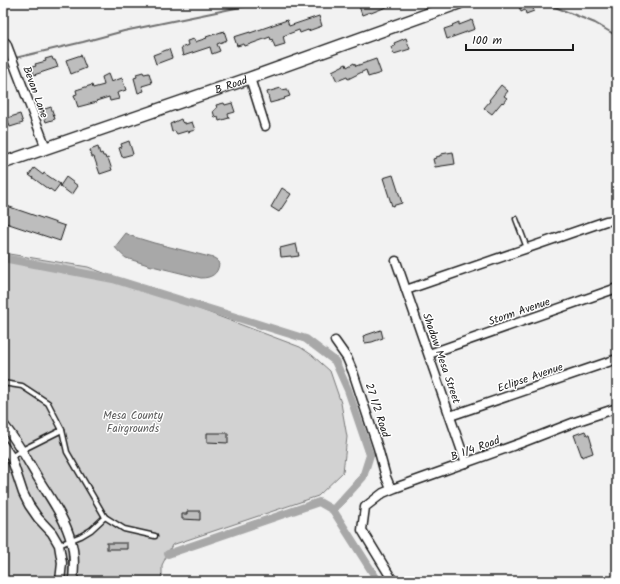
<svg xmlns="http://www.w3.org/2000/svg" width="620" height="584" font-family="Kalam,sans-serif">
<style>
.green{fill:#d2d2d2;stroke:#777}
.water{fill:#a8a8a8;stroke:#707070}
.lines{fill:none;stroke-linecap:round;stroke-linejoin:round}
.stream{stroke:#707070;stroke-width:2}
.canal{stroke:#a8a8a8;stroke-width:8}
.building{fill:#bdbdbd;stroke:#1c1c1c}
.lane-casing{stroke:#1c1c1c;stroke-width:7}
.street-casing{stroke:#1c1c1c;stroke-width:11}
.secondary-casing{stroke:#1c1c1c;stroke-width:14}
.lane{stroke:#fff;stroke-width:4}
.street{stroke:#fff;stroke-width:8}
.secondary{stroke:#fff;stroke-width:11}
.labels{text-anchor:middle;stroke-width:3;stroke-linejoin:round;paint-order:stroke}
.street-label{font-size:11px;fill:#1c1c1c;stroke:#fff}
.park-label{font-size:11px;fill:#5c5c5c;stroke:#fff}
</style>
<rect width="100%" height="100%" fill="#f2f2f2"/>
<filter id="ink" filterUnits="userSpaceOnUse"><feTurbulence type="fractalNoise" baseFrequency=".025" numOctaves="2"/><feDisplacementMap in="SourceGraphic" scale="8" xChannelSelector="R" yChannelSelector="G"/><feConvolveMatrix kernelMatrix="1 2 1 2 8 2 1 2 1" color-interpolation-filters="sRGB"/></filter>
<g filter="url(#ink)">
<polygon class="green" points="3,253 88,267 300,347 312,355 330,371 341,403 347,437 343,472 318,496 172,545 162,565 162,581 3,581"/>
<path class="water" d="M 126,233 L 131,236 L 154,243 L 214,258 L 217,260 L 219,264 C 218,274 211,278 201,278 L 148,265 L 126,258 C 123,256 116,249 115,247 Z"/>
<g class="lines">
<g class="stream">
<polyline points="545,3 595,23 617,36"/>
<polyline points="15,58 83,42 124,31 260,3"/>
<polyline points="3,60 6,60"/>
</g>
<g class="canal">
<polyline points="3,258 113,279 306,339 335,361 348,390 370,455 363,477 333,510"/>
<polyline points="168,554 319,502 333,510 378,581"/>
</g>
</g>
<g class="building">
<polygon points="358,3 393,3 394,4 371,13 370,12 362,15"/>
<polygon points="518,3 531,3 534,11 526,14 525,10 521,12"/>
<polygon points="319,16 322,26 308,31 308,30 300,33 299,30 283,36 285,44 275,47 272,39 271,40 270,37 245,46 244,44 237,46 234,37 250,32 250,33 287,20 289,26"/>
<polygon points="472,20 475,29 447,39 444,29 453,26 452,25 459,22 459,25"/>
<polygon points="224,31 227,40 217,44 220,51 212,54 210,47 183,56 181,48 188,45 187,41 194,39 195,42 207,38 206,37"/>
<polygon points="406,38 410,49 394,54 391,47 395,46 394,43"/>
<polygon points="169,49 172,58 156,64 153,55"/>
<polygon points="81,55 86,68 71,74 66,60"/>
<polygon points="52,57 53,60 55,60 58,67 34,75 32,67 36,66 35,64 46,61 45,59"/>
<polygon points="376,59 381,73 368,77 366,70 348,79 347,77 337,81 332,71 346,64 347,67 354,63 356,66"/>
<polygon points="143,72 144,74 149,73 152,83 142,86 144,91 138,93 134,78 137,77 136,74"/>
<polygon points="108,74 111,82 122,78 126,90 117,93 119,99 110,101 109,97 96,101 97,102 78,107 74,95 77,94 76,90 92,85 93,88 104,85 102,77"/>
<polygon points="501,85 508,91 504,96 507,98 503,103 502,102 492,114 484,108 490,101 489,100"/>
<polygon points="281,88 282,90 287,89 290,96 284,98 285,99 270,103 267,92"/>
<polygon points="224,103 225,105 232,103 235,112 228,114 229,118 219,121 218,117 215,118 213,111 215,110 215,109 217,108 216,105"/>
<polygon points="51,107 55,119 46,122 42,110"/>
<polygon points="20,114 23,123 10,127 7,118"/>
<polygon points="181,119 182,122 183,123 185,122 185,124 192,122 195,130 188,132 187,131 177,134 175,131 172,132 170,124"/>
<polygon points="129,141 133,154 122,157 119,148 122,147 121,144"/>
<polygon points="98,147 100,154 102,153 103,156 105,156 106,159 108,158 112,170 100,174 94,157 92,157 90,150"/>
<polygon points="453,152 455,164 435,167 433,159 436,158 436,157 440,156 440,155 442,155 441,154"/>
<polygon points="34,168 43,175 44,173 60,184 54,192 50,189 49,190 48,189 29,175"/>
<polygon points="393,175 402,203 392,206 383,178"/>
<polygon points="66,177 78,186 72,195 60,186"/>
<polygon points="282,188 291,194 279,212 271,207"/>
<polygon points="4,205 65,226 60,241 3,222 3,208"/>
<polygon points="296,244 299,256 291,257 291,256 281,257 280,248"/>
<polygon points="381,330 383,338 372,342 365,343 363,336"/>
<polygon points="585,431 587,435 589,435 592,445 591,446 593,453 582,457 574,435"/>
<polygon points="207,433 228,433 228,443 207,442"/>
<polygon points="187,511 200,511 200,520 182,519 182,514 187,514"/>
<rect x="107" y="543" width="20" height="6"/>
</g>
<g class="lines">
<defs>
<g id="lane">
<polyline points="516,219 527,248"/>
<polyline points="3,383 22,386 48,403 62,430 67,452 105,517 124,529 155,536"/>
<polyline points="11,457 22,450 62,430"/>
<polyline points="59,545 81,536 91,530 105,517"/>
</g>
<g id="street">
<polyline points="6,43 46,148"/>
<polyline points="250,78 265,126"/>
<polyline points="396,261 466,463"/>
<polyline points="406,290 606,221 615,220 617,227"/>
<polyline points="335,341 347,358 353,372 378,448 386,477 391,489"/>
<polyline points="429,354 617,288"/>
<polyline points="450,416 617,359"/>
<path d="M 3,424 C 17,440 27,460 38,478 C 50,498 65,518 71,541 C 75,554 74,568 73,581"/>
<polyline points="3,445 11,457 23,493 29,505 38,518 52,533 59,545 62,563 60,581"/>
<polyline points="393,581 362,530 365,507 383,493 395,488 434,474 521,443 575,422 617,408"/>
</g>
<g id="secondary">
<path id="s1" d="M 3,163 L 250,78 L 459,3"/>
</g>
</defs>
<use href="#lane" class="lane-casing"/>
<use href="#street" class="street-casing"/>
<use href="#secondary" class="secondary-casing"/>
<use href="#lane" class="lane"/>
<use href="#street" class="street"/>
<use href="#secondary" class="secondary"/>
</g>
</g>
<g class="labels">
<g class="street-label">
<text dy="4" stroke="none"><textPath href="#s1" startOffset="241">B Road</textPath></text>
<text transform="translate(36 92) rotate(70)" y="4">Bevan Lane</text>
<text transform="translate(519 311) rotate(-19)" y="4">Storm Avenue</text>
<text transform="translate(442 358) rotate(71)" y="4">Shadow Mesa Street</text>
<text transform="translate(530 377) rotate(-19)" y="4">Eclipse Avenue</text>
<text transform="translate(378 410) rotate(72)" y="4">27 1/2 Road</text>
<text transform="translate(475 448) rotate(-20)" y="4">B 1/4 Road</text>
</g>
<g class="park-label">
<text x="133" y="419">Mesa County<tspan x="133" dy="13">Fairgrounds</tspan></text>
</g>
</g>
<rect width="620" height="584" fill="none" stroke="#fff" stroke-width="16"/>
<rect x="8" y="8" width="604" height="568" fill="none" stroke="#1c1c1c" stroke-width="1.5" filter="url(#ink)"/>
<path d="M466 44v6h107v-6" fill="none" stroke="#1c1c1c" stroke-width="2"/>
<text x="472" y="44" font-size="12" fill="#1c1c1c" stroke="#ffffff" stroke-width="3" paint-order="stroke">100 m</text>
</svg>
